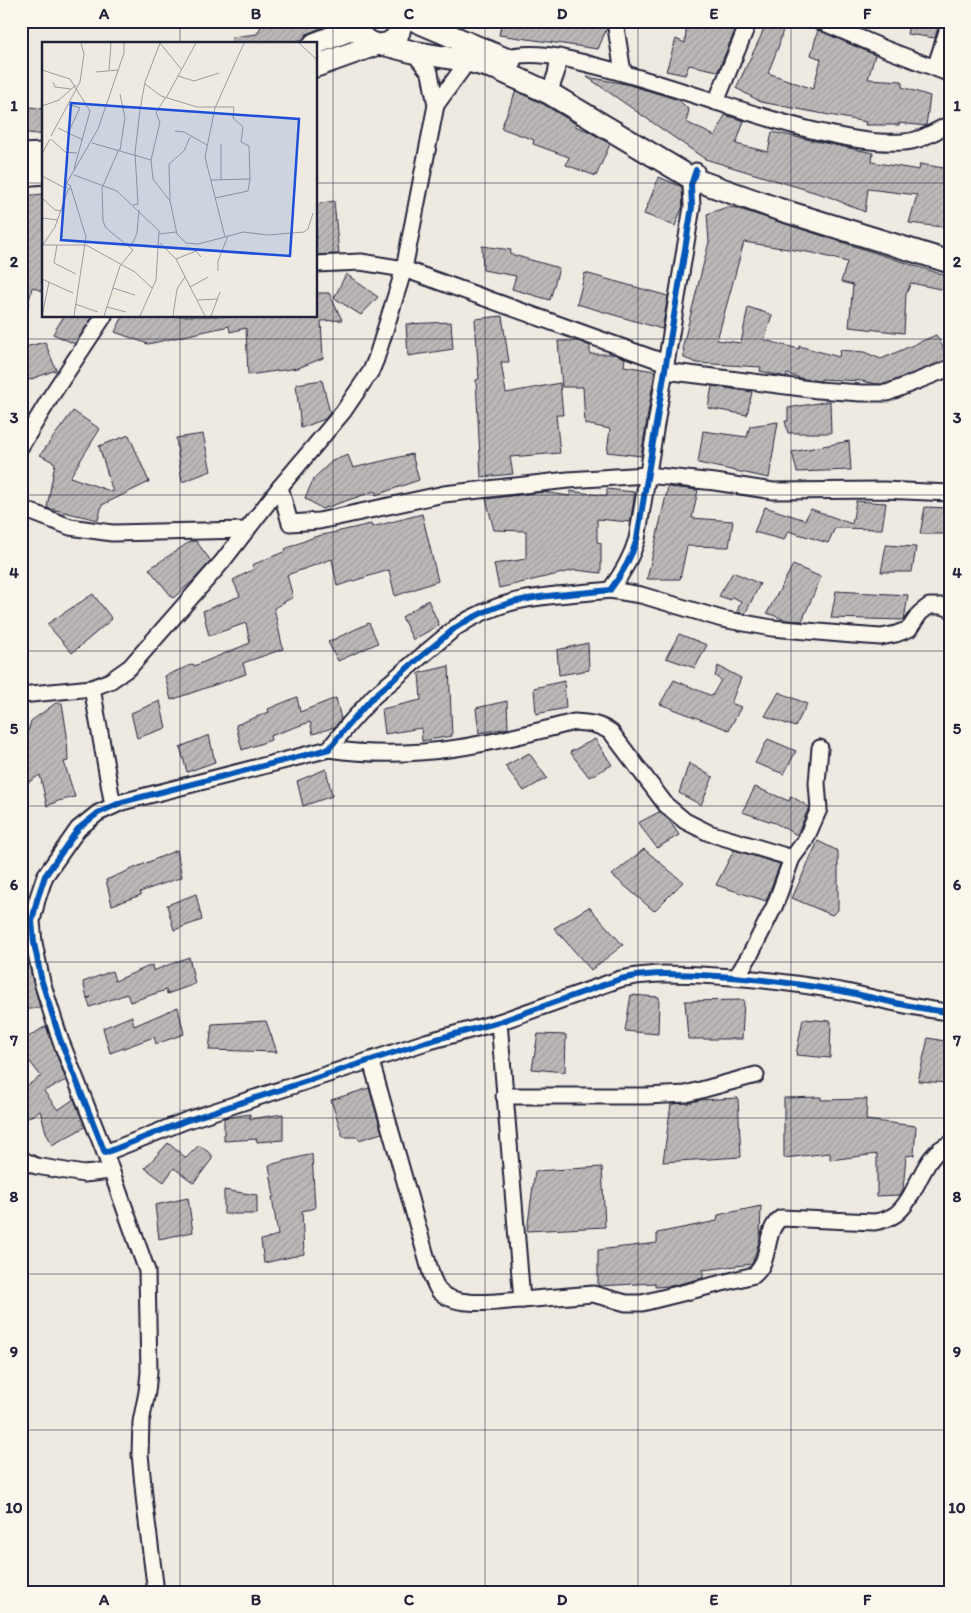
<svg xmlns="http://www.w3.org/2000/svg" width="971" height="1613" font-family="Itim,sans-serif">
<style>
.building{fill:url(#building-hatch);stroke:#22223b}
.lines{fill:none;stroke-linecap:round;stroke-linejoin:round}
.minor-casing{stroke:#22223b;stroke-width:19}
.secondary-casing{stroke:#22223b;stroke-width:25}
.minor{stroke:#fbf7ec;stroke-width:15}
.secondary{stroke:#fbf7ec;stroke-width:21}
.cycleway-casing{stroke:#fbf7ec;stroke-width:9}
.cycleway{stroke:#0057b8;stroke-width:6}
.grid{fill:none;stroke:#22223b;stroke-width:1;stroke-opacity:0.55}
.inset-road{fill:none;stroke:#9c9a9f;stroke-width:1}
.view{fill:#1d4ed8;fill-opacity:0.15;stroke:#1d4ed8;stroke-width:2.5}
.inset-edge{fill:none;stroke:#22223b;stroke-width:2.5}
.neatline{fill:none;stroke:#22223b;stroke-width:2}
.grid-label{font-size:16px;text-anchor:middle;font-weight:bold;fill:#22223b}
</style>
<defs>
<pattern id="building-hatch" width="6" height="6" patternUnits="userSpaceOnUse" patternTransform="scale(1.25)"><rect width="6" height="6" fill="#bcb8b8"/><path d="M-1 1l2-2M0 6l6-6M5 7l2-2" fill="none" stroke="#a19e9f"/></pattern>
</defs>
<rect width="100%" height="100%" fill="#eeeae2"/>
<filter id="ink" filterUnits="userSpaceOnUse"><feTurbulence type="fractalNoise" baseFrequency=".02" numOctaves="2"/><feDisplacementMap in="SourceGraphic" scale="10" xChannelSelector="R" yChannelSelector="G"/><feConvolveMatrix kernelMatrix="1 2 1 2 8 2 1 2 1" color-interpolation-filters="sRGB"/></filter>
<g filter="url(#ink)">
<g class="building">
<polygon points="264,21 317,21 324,27 309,33 303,39 290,44 232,44 232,37 257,34"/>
<polygon points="502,21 606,21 607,28 598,49 499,35"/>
<polygon points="687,21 739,21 718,71 689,65 685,75 666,71 676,39 685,43"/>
<polygon points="766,21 785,21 779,45 768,73 813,89 821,59 811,55 818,30 875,55 868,79 902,81 902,87 930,96 926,126 899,123 899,125 865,125 866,122 761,102 736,88 761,36"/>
<polygon points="910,21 940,21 935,38 907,34"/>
<polygon points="587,77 626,84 679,100 689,110 686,122 715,136 725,115 744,121 736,144 768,152 772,132 873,153 872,162 919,170 920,164 950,169 950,228 909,223 917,195 868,189 865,212 827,196 705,159"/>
<polygon points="516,91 543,104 576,124 575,126 588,131 610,144 596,176 566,165 569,157 533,144 534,140 501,128"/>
<polygon points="24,106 44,109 44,135 21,132"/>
<polygon points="659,177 682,187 683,206 675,226 644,214"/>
<polygon points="44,194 44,292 32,287 26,315 21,315 21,196"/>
<polygon points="334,201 339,254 316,255 316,204"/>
<polygon points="727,207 736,208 950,277 950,291 911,283 906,294 904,333 849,327 853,285 841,282 847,262 813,253 744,242 717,340 741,343 748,307 772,315 764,340 799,349 799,346 839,357 840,350 864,352 881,359 936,335 950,359 885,384 877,384 862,381 821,379 821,381 819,381 804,379 787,374 786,377 777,375 760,371 761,367 697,363 684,358 683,345 709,242 707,214"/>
<polygon points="482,246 511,250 510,254 559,268 550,300 512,289 516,276 483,270"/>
<polygon points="585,273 668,296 662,329 577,304"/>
<polygon points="346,274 378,297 361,315 334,298"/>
<polygon points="316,293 329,293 342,320 321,321 323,358 298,368 248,375 246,328 230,332 229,326 148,344 115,332 123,316 316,316"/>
<polygon points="64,316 93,316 75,344 53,334"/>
<polygon points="502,316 509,362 501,362 506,393 560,383 563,415 556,415 560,453 510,457 513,474 481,477 476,380 479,379 475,319"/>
<polygon points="451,322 453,349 408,356 406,324"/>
<polygon points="558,341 578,341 590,346 590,354 614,354 625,358 624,366 655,371 641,456 607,452 610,429 585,424 583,387 562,387"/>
<polygon points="45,342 56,370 26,381 21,367 21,348"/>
<polygon points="322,380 330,413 325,419 301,428 296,384"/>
<polygon points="712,386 752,392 747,415 708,408"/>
<polygon points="830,401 831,433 788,433 785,421 788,421 788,408"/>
<polygon points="73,411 100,429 70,477 113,492 99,446 129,435 149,482 102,505 98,520 47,508 55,463 40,455"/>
<polygon points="778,422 769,478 698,463 703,431 747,437 750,426"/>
<polygon points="203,434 211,471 182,482 176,438"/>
<polygon points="849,441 851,470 797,472 792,452"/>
<polygon points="412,454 419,480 376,495 375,491 322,509 305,498 314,478 332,461 348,455 353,468"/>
<polygon points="668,487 698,490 692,518 733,521 729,547 687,546 680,579 647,579"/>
<polygon points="607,489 634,492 634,500 630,522 597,519 597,542 601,543 601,573 575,570 499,588 494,564 526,559 526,531 494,530 486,499 543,492 570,496 570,491 607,496"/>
<polygon points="856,501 886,503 882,529 835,528 828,543 788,531 784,540 754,532 765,507 805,520 811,509 852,524"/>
<polygon points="925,507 950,508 950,534 920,534"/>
<polygon points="422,514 438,581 395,596 389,570 337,586 332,559 287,575 293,597 274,608 283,649 243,663 246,674 171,700 165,676 193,664 194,666 250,643 246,623 209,636 203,611 240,596 233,580 254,569 252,565 286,551 285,549 314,537 371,524 372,527"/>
<polygon points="191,541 196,541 211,561 192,582 173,598 149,569"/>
<polygon points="886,545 916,547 912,572 881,572"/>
<polygon points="793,565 821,577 802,621 786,620 767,613"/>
<polygon points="733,572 760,584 745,614 737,612 741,601 732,597 731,600 719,596"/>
<polygon points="836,591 908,595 904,620 831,618"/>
<polygon points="93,594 112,619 72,653 47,624"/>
<polygon points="428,600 439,625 413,640 402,617"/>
<polygon points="369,623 378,643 338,661 328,642"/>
<polygon points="679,634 707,645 695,668 666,658"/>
<polygon points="588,643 589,670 559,675 557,650"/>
<polygon points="449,666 452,736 422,741 421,728 385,734 382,709 421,700 419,673"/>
<polygon points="718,666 741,678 731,703 741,707 729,730 660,704 674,680 712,696 721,680 715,676"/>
<polygon points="564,681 566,708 536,714 534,688"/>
<polygon points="779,692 807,704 795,727 765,716"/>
<polygon points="297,697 300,712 336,698 341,719 335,727 313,734 310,722 270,736 271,740 242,750 236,725 269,712 268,709"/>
<polygon points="160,701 166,728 137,738 131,713"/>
<polygon points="507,701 508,728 479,733 476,708"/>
<polygon points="56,703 62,703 67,735 68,761 64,762 75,797 58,801 47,806 40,775 21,787 21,755 31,721"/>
<polygon points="209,735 215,762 187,772 180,747"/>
<polygon points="595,739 612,765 589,777 570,752"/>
<polygon points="768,739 796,751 784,774 755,763"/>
<polygon points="529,753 547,778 524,791 505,766"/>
<polygon points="689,763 713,777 701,805 679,793"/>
<polygon points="326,769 332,796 303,806 297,781"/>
<polygon points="755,787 789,801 791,796 809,807 797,835 775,823 742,812"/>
<polygon points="659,812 669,820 679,835 657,848 638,823"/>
<polygon points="818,841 838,851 838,910 832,915 792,898"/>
<polygon points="644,849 683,882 654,911 612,875"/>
<polygon points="177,850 182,877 140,892 141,895 112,905 106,880"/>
<polygon points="734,850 780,864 766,901 716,885"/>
<polygon points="196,894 202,920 174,930 167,905"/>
<polygon points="589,907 623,945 591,970 554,928"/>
<polygon points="189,957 195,984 167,994 166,990 130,1002 127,994 90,1007 87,999 91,997 87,998 83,982 112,971 115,981 152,965 153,971"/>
<polygon points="29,964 40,1008 21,1010 21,967"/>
<polygon points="631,995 659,997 658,1034 625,1031"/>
<polygon points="744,1000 742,1039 688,1039 685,1001"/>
<polygon points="178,1007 184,1034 156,1044 154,1037 110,1053 103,1028 132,1016 134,1026"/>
<polygon points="803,1019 831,1021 830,1058 796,1055"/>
<polygon points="266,1021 277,1052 209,1050 212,1024"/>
<polygon points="46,1026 66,1080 44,1091 58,1110 74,1099 85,1127 52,1145 46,1132 40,1111 21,1122 21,1090 41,1076 24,1054 22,1041"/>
<polygon points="538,1034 566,1035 565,1072 532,1069"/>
<polygon points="928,1038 950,1042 950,1083 918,1081"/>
<polygon points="369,1088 382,1133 359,1140 358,1137 343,1137 331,1100"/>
<polygon points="821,1097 821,1100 867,1099 866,1120 916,1126 914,1155 906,1156 903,1190 900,1195 877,1196 877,1154 830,1160 830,1153 784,1158 784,1098"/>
<polygon points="738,1098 741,1157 663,1162 671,1104 687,1103 700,1100"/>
<polygon points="250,1114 250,1119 283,1114 283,1140 257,1142 257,1139 224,1141 224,1118"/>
<polygon points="168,1143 186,1158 199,1145 212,1155 212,1159 194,1183 174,1168 164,1182 145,1168"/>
<polygon points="312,1154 315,1208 302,1211 304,1254 264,1263 261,1240 278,1235 272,1197 274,1197 269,1165"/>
<polygon points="602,1167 605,1227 527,1231 535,1171"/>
<polygon points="224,1190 257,1195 257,1214 224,1214"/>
<polygon points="188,1198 193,1232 159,1239 155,1205"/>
<polygon points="761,1206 760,1239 752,1264 703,1270 703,1278 671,1286 655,1287 655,1283 598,1286 598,1250 657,1243 657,1233 717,1221 718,1215"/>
</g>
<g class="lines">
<defs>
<g id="minor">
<polyline points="615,21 623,73"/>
<polyline points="820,21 883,48 935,68 950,22"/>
<path d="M 502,61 L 503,58 C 536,49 568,59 600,67 C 671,85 739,112 811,130 C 841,137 872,144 904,142 C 921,141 935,131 950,124"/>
<polyline points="935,68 950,74"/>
<polyline points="549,93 556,74 559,57"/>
<polyline points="716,102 749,21"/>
<polyline points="436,105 468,61"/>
<path d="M 696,171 L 691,185 L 692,207 L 637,539 C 631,559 623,573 610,590 C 551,597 507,593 455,628 L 374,696 L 349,724 L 329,749 L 122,802 L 98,813 L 78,829 L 45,876 L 37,900 L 32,921 L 34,943 L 42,982 L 60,1039 L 105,1153 L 185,1121 L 426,1042 L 499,1022 L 620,979 C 650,972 670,974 700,975 C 747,977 794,983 841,991 C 877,998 913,1009 950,1012"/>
<polyline points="316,264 361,262 404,269 666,363"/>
<polyline points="665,371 818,390 861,393 887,393 950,368"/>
<polyline points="21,446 53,393 104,316"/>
<polyline points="280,487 290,523 319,521 444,494 568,480 647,475 715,482 773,491 883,490 950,493"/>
<polyline points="21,508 70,527 112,533 247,530"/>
<polyline points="610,590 641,595 722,619 772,628 853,635 881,637 896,634 909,629 920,613 929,606 943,606 950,609"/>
<polyline points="92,688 113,806"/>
<polyline points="21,695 92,688 110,681 130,667 222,562 280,487 343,412 371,371 376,359 404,269 436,105 430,73 413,52"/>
<path d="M 329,749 C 416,762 490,744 574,722 C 589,723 599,724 611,732 L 666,805 L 685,821 L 709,833 L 792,858"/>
<polyline points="737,976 750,955 775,905 792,858 805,841 819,809 817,783 820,748"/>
<path d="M 499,1022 L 522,1300 L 593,1294 L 626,1303 L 642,1303 L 754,1275 C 772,1261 763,1231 781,1218 L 874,1222 C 882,1221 889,1219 896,1214 C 918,1197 922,1153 950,1144"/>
<path d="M 371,1061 L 432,1277 C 434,1281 436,1287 439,1291 C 456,1309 500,1301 522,1300"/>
<polyline points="504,1096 647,1096 686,1094 756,1075"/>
<polyline points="105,1153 147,1271 149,1372 147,1392 141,1422 140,1454 145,1506 156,1592"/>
<polyline points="21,1159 36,1166 84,1174 111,1171"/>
</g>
<g id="secondary">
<path d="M 358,21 C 358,52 403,53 400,21"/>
<polyline points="416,21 510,61"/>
<polyline points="314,44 358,27"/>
<polyline points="386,45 413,52 468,61 497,69 549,93 693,179 778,209 950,262"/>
<polyline points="316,66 375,45"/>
<polyline points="21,155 44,154"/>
<polyline points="21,175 44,173"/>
</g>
</defs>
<use href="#minor" class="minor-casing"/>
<use href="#secondary" class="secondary-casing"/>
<use href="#minor" class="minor"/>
<use href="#secondary" class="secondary"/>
<defs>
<path id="cycleway" d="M 696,170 L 691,185 L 692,207 L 637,539 C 631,559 623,573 610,590 C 551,597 507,593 455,628 L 374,696 L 349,724 L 329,749 L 122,802 L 98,813 L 78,829 L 45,876 L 37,900 L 32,921 L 34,943 L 42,982 L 60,1039 L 105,1153 L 185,1121 L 426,1042 L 499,1022 L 620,979 C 650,972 670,974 700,975 C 747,977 794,983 841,991 C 877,998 913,1009 950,1012"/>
</defs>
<use href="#cycleway" class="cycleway-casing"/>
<use href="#cycleway" class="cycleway"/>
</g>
</g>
<path class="grid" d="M 180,21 L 180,44M 333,21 L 333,1592M 485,21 L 485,1592M 638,21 L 638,1592M 791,21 L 791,1592M 21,183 L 44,183M 316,183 L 950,183M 180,316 L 180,1592M 21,339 L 950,339M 21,495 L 950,495M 21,651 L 950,651M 21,806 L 950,806M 21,962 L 950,962M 21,1118 L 950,1118M 21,1274 L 950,1274M 21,1430 L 950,1430"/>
<g transform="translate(42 42)">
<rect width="275" height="275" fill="#eeeae2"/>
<path class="inset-road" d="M 118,1 L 139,27M 257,1 L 275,18M 0,28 L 28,37 L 48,69 L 32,127M 67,28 L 69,1M 54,30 L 76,28M 136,34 L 152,39 L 177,31M 11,40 L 13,45 L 29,47M 103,42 L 119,54 L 155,65 L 192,65 L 191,76 L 201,85 L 199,100 L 207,104 L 208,137 L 169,138M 124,56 L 154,1M 26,62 L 38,66 L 26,91M 0,64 L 17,58 L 34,43M 80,66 L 99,65M 16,86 L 41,98M 133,89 L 142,90 L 165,103M 9,94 L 38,40 L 42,12 L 39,1M 9,97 L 23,110 L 35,111M 50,101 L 109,118 L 111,137 L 128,159 L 135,192 L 144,201 L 156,202 L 183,195 L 163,115 L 173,66 L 202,1M 179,102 L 179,138M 78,108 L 83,76 L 78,52M 0,112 L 8,97M 109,118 L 118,80 L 114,71 L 123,56M 32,133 L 75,149 L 117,189 L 114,238 L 98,274M 0,134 L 23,146M 25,142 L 29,144 L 27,148 L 23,144 L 56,87 L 82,11 L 82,1M 29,146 L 44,195 L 32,274M 0,156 L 13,168 L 20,169M 173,156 L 206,149 L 208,137M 128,159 L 127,122 L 142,109 L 148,95M 91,163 L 96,162 L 93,111 L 98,68 L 103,40 L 118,1M 0,176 L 16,178M 117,192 L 134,190M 183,195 L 201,190 L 226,193 L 262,190 L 266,187 L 271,171M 118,201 L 134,217 L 163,274M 1,203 L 44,203 L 93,230 L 110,246M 15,203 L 12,221 L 34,232M 0,204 L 13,185 L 26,148M 89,205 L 95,191 L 97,168M 134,217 L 154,209 L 159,215M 176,229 L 176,219 L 186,194M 0,237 L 31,251M 148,245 L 166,235M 71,246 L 93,253M 155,258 L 176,257M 33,262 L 56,270M 65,265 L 84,270M 0,274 L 7,240M 62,274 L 78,224 L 91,208 L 64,186 L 61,179 L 60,146 L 77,107M 131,274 L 135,247 L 143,235M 169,274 L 178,250"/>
<path class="view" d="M 29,61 L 257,77 L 248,214 L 19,198 Z"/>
<rect width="275" height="275" class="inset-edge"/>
</g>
<rect width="971" height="1613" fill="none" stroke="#fbf7ec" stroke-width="55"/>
<rect x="28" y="28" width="916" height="1558" class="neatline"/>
<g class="grid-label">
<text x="104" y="19">A</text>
<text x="256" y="19">B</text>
<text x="409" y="19">C</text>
<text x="562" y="19">D</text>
<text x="714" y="19">E</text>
<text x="867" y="19">F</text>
<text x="14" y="111">1</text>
<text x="957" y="111">1</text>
<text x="14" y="267">2</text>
<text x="957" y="267">2</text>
<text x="14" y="423">3</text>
<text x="957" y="423">3</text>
<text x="14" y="578">4</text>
<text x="957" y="578">4</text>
<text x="14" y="734">5</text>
<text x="957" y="734">5</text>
<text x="14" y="890">6</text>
<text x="957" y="890">6</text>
<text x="14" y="1046">7</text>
<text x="957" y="1046">7</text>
<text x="14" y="1202">8</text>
<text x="957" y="1202">8</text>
<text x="14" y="1357">9</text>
<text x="957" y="1357">9</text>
<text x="14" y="1513">10</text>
<text x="957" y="1513">10</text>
<text x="104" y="1605">A</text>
<text x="256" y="1605">B</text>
<text x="409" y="1605">C</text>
<text x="562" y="1605">D</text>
<text x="714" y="1605">E</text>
<text x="867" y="1605">F</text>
</g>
</svg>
